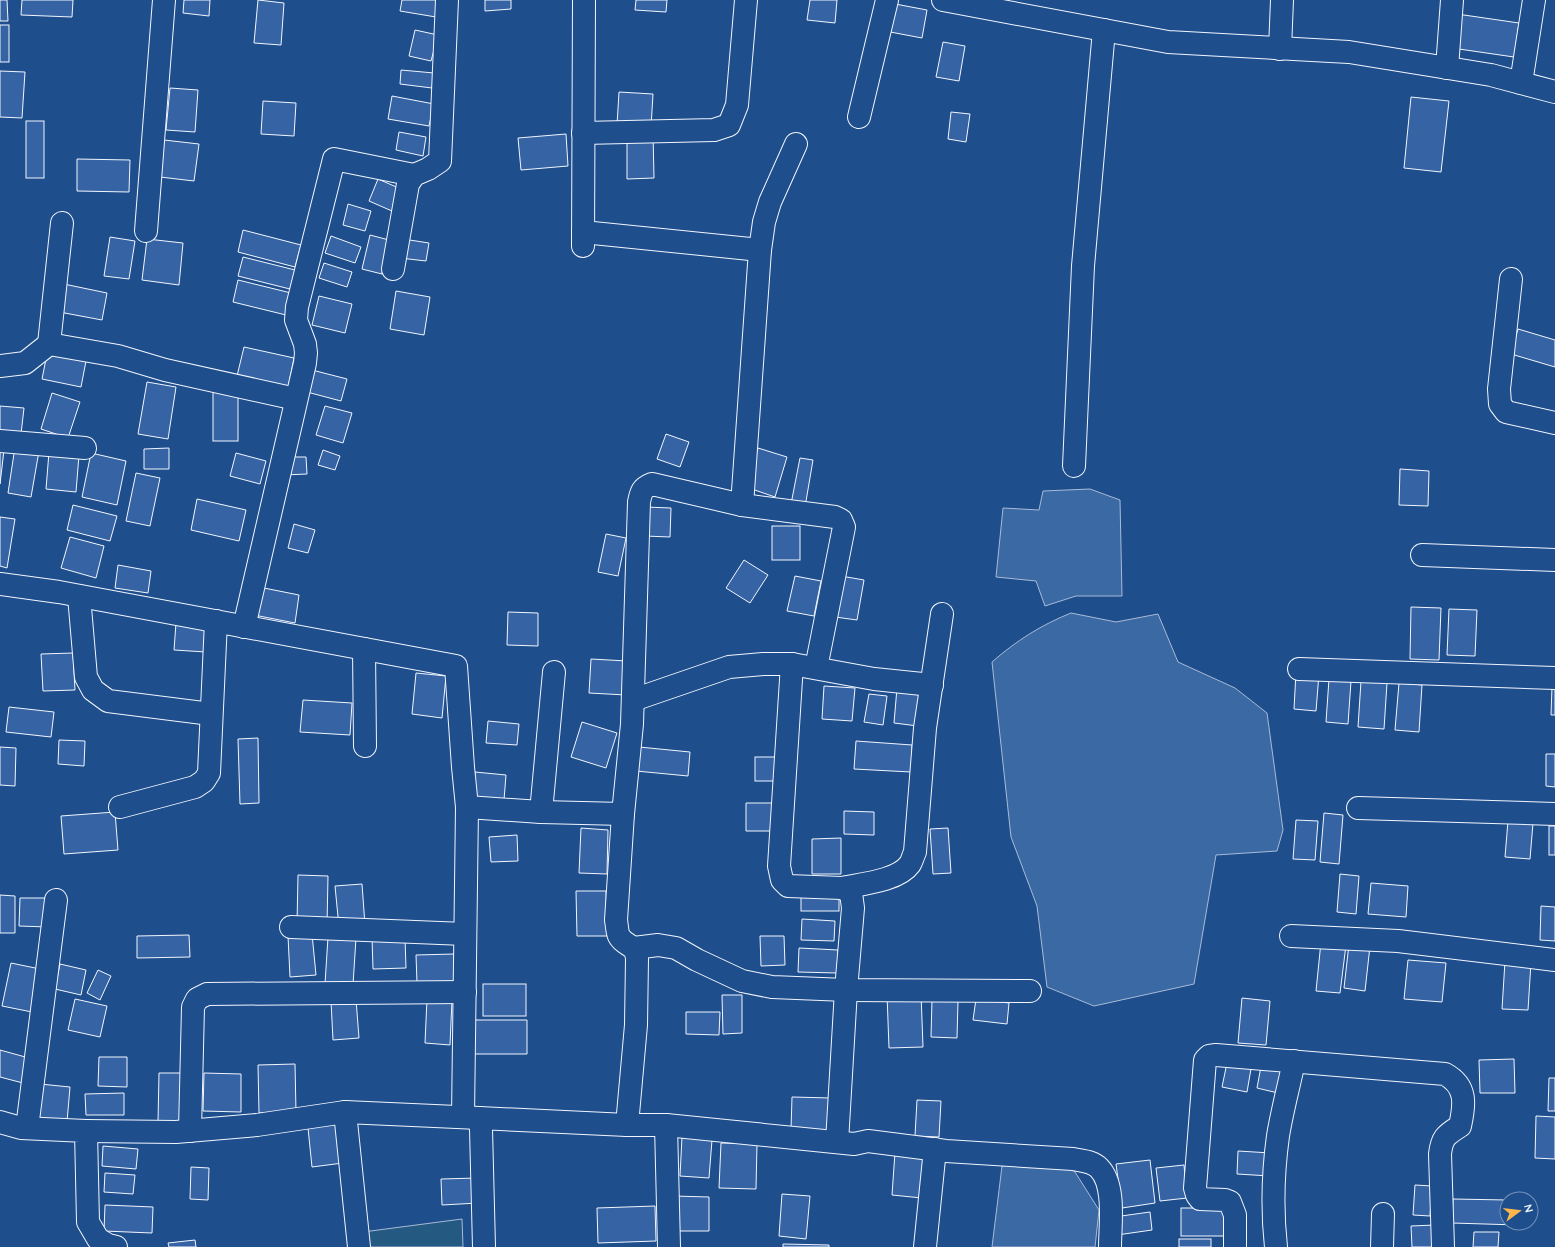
<svg xmlns="http://www.w3.org/2000/svg" width="1555" height="1247" font-family="Quicksand,sans-serif">
<style>
.green{fill:#245a82;stroke:#a8bbd7}
.water{fill:#3b69a3;stroke:#a8bbd7}
.building{fill:#3563a3;stroke:#f2f6ff}
.lines{fill:none;stroke-linecap:round;stroke-linejoin:round}
.minor-casing{stroke:#f2f6ff;stroke-width:24}
.minor{stroke:#1f4e8c;stroke-width:22}
</style>
<rect width="100%" height="100%" fill="#1f4e8c"/>
<polygon class="green" points="462,1219 463,1247 365,1247 363,1232"/>
<g class="water">
<polygon points="1090,489 1120,500 1122,596 1076,596 1045,606 1036,581 996,577 1003,508 1039,510 1043,491"/>
<path d="M 1071,613 L 1116,622 L 1158,614 L 1178,662 L 1235,688 L 1267,713 L 1283,830 L 1277,851 L 1216,855 L 1194,984 L 1094,1006 L 1047,987 L 1037,906 L 1011,837 L 992,662 C 1016,641 1041,625 1071,613 Z"/>
<polygon points="1064,1163 1075,1172 1099,1210 1095,1247 992,1247 1002,1166 1015,1164"/>
</g>
<g class="building">
<polygon points="0,0 7,0 8,21 0,21"/>
<polygon points="22,0 73,0 72,17 21,15"/>
<polygon points="184,0 210,0 209,16 183,13"/>
<polygon points="258,0 284,3 281,45 254,43"/>
<polygon points="402,0 438,0 436,17 400,11"/>
<polygon points="485,0 511,0 511,9 485,11"/>
<polygon points="636,0 667,0 666,12 635,10"/>
<polygon points="810,0 837,0 835,23 807,20"/>
<polygon points="890,3 927,10 922,38 885,31"/>
<polygon points="1457,14 1519,23 1514,57 1452,48"/>
<rect x="0" y="25" width="9" height="37"/>
<polygon points="415,30 438,35 431,61 409,56"/>
<polygon points="943,42 965,46 959,81 936,77"/>
<polygon points="401,70 434,73 432,88 400,84"/>
<polygon points="0,71 25,72 22,118 0,117"/>
<polygon points="170,88 198,90 195,132 166,130"/>
<polygon points="619,92 653,94 651,127 617,125"/>
<polygon points="392,96 434,104 429,126 388,119"/>
<polygon points="1411,97 1449,101 1441,172 1404,168"/>
<polygon points="263,101 296,103 294,136 261,134"/>
<polygon points="951,112 970,114 966,142 948,139"/>
<rect x="26" y="121" width="18" height="57"/>
<polygon points="399,132 426,137 423,156 396,150"/>
<polygon points="627,133 653,133 654,178 627,179"/>
<polygon points="566,134 568,166 521,170 518,138"/>
<polygon points="164,140 199,144 194,181 160,177"/>
<polygon points="77,159 130,160 129,192 77,191"/>
<polygon points="378,179 401,189 392,211 369,201"/>
<polygon points="348,204 371,211 365,231 343,225"/>
<polygon points="243,230 301,245 295,267 238,252"/>
<polygon points="370,235 389,240 382,274 362,269"/>
<polygon points="331,236 361,247 355,263 325,253"/>
<polygon points="110,237 135,241 129,279 104,276"/>
<polygon points="147,239 183,243 179,285 142,280"/>
<polygon points="403,239 429,243 426,261 400,258"/>
<polygon points="243,257 295,270 290,289 238,276"/>
<polygon points="324,263 352,272 347,287 319,278"/>
<polygon points="238,280 291,293 286,315 233,302"/>
<polygon points="59,283 107,293 102,320 54,311"/>
<polygon points="396,291 430,297 424,335 390,329"/>
<polygon points="319,296 352,304 345,333 312,325"/>
<polygon points="1518,329 1555,340 1555,367 1511,354"/>
<polygon points="244,347 294,358 288,388 237,376"/>
<polygon points="47,354 86,361 81,387 42,379"/>
<polygon points="312,370 347,379 341,401 307,392"/>
<polygon points="147,382 176,387 168,439 138,434"/>
<rect x="213" y="386" width="25" height="55"/>
<polygon points="52,393 80,402 68,438 41,429"/>
<polygon points="0,406 24,408 21,434 0,431"/>
<polygon points="325,406 352,413 343,443 316,435"/>
<polygon points="666,434 689,442 680,467 657,459"/>
<polygon points="15,447 39,451 31,497 8,493"/>
<polygon points="169,448 169,469 144,469 144,449"/>
<polygon points="758,448 787,457 775,497 746,487"/>
<polygon points="0,449 4,450 0,484"/>
<polygon points="323,450 340,456 335,470 318,465"/>
<polygon points="49,452 79,455 76,492 46,489"/>
<polygon points="91,453 126,461 117,505 82,497"/>
<polygon points="236,453 266,461 260,484 230,476"/>
<polygon points="283,457 306,457 307,474 284,475"/>
<polygon points="800,458 813,460 805,507 791,504"/>
<polygon points="1400,469 1429,471 1428,506 1399,505"/>
<polygon points="136,473 160,478 150,526 126,521"/>
<polygon points="197,499 246,510 239,541 191,530"/>
<polygon points="73,505 117,516 110,541 67,530"/>
<polygon points="645,507 671,508 670,537 645,536"/>
<polygon points="0,517 15,519 7,568 0,566"/>
<polygon points="294,524 315,530 308,553 288,548"/>
<rect x="772" y="526" width="28" height="34"/>
<polygon points="606,534 626,538 618,576 598,572"/>
<polygon points="70,537 104,546 96,578 61,568"/>
<polygon points="744,560 768,575 750,603 726,588"/>
<polygon points="118,565 151,571 148,593 115,588"/>
<polygon points="795,576 821,581 814,616 787,611"/>
<polygon points="841,576 864,580 857,620 835,617"/>
<polygon points="259,587 299,595 295,623 254,615"/>
<polygon points="1411,607 1441,608 1439,660 1410,659"/>
<polygon points="1449,609 1477,610 1475,656 1447,655"/>
<polygon points="508,612 538,613 538,646 507,645"/>
<polygon points="176,623 208,625 206,652 174,650"/>
<polygon points="73,653 75,690 43,691 41,654"/>
<polygon points="591,659 627,661 626,695 589,693"/>
<polygon points="1296,672 1319,674 1316,711 1294,709"/>
<polygon points="416,673 446,676 442,718 412,714"/>
<polygon points="1329,679 1351,681 1348,724 1326,722"/>
<polygon points="1361,681 1387,683 1384,729 1358,727"/>
<polygon points="1399,683 1422,685 1419,732 1395,730"/>
<polygon points="824,686 855,688 852,721 822,719"/>
<polygon points="1552,686 1555,686 1555,715 1551,715"/>
<polygon points="897,688 921,690 918,726 894,723"/>
<polygon points="869,694 887,696 883,725 864,722"/>
<polygon points="303,700 352,703 350,735 300,732"/>
<polygon points="9,707 54,712 51,737 6,732"/>
<polygon points="488,721 519,724 517,745 486,743"/>
<polygon points="582,722 617,733 606,768 571,757"/>
<polygon points="258,738 259,803 240,804 238,739"/>
<polygon points="59,740 85,741 84,766 58,764"/>
<polygon points="856,741 912,745 911,772 854,769"/>
<polygon points="0,747 16,748 15,786 0,785"/>
<polygon points="639,747 690,752 688,776 636,771"/>
<polygon points="1546,754 1555,754 1555,787 1546,786"/>
<rect x="755" y="757" width="23" height="24"/>
<polygon points="475,772 506,775 504,800 473,797"/>
<polygon points="746,803 773,803 774,831 746,831"/>
<polygon points="844,811 874,812 874,835 844,834"/>
<polygon points="115,812 118,850 64,854 61,816"/>
<polygon points="1324,813 1343,815 1339,864 1320,862"/>
<polygon points="1296,820 1318,821 1315,860 1293,859"/>
<polygon points="1508,821 1533,823 1530,859 1505,857"/>
<rect x="1549" y="826" width="6" height="29"/>
<polygon points="581,828 608,830 607,874 579,873"/>
<polygon points="948,828 951,873 933,874 930,829"/>
<polygon points="517,835 518,861 491,862 489,837"/>
<polygon points="841,838 841,874 812,874 812,839"/>
<polygon points="1340,874 1359,876 1356,914 1337,912"/>
<polygon points="298,875 328,876 327,925 297,924"/>
<polygon points="1371,883 1408,886 1406,917 1368,914"/>
<polygon points="362,884 365,925 339,927 335,886"/>
<rect x="801" y="890" width="38" height="21"/>
<polygon points="576,891 606,891 607,936 577,936"/>
<polygon points="0,895 15,896 15,933 0,933"/>
<polygon points="20,898 48,898 48,927 19,926"/>
<polygon points="1541,906 1555,907 1555,941 1540,940"/>
<polygon points="802,919 835,921 834,941 801,940"/>
<polygon points="312,934 316,975 290,977 288,936"/>
<polygon points="189,935 190,957 137,958 137,936"/>
<polygon points="760,936 784,936 785,965 761,966"/>
<polygon points="328,937 356,938 353,985 325,984"/>
<polygon points="372,938 405,938 406,968 373,969"/>
<polygon points="1321,942 1346,945 1340,993 1316,991"/>
<polygon points="1349,944 1370,946 1365,991 1344,988"/>
<polygon points="799,948 838,950 837,973 798,972"/>
<polygon points="454,954 455,982 417,983 416,955"/>
<polygon points="1408,960 1446,963 1442,1002 1404,999"/>
<polygon points="1505,961 1531,962 1528,1010 1502,1009"/>
<polygon points="11,963 40,969 32,1012 2,1006"/>
<polygon points="60,964 86,970 81,995 55,989"/>
<polygon points="98,970 111,976 100,1000 87,993"/>
<rect x="483" y="984" width="43" height="32"/>
<polygon points="921,993 923,1047 889,1048 887,994"/>
<polygon points="722,995 742,995 742,1033 723,1034"/>
<polygon points="1242,998 1270,1001 1266,1045 1238,1043"/>
<polygon points="75,999 107,1006 100,1037 68,1030"/>
<polygon points="356,999 359,1038 333,1040 331,1001"/>
<polygon points="427,999 452,1000 450,1045 425,1043"/>
<polygon points="976,999 1009,1003 1007,1024 973,1020"/>
<polygon points="932,1000 958,1001 957,1038 931,1037"/>
<polygon points="686,1012 720,1012 719,1035 686,1034"/>
<polygon points="473,1020 527,1020 527,1054 472,1054"/>
<polygon points="0,1050 29,1058 23,1083 0,1077"/>
<polygon points="99,1057 127,1057 127,1087 98,1086"/>
<polygon points="1228,1058 1252,1063 1247,1092 1222,1087"/>
<polygon points="1514,1059 1515,1093 1480,1093 1479,1060"/>
<polygon points="1262,1061 1284,1066 1278,1093 1257,1088"/>
<polygon points="295,1064 296,1112 259,1113 258,1065"/>
<polygon points="159,1073 184,1073 183,1122 158,1122"/>
<polygon points="204,1073 241,1074 241,1112 203,1111"/>
<polygon points="1549,1078 1555,1078 1555,1111 1548,1111"/>
<polygon points="40,1084 70,1087 67,1122 37,1119"/>
<polygon points="124,1093 124,1115 86,1115 85,1094"/>
<polygon points="792,1097 831,1098 830,1132 791,1130"/>
<polygon points="917,1100 941,1101 939,1137 915,1136"/>
<polygon points="1536,1116 1555,1117 1555,1159 1535,1158"/>
<polygon points="339,1124 343,1163 312,1167 308,1128"/>
<polygon points="682,1137 712,1140 709,1178 680,1176"/>
<polygon points="721,1143 757,1144 756,1189 719,1188"/>
<polygon points="103,1146 138,1149 136,1169 102,1166"/>
<polygon points="1238,1151 1271,1153 1270,1176 1237,1174"/>
<polygon points="895,1152 926,1154 922,1198 892,1195"/>
<polygon points="1150,1160 1155,1203 1122,1208 1116,1164"/>
<polygon points="1184,1165 1187,1198 1160,1201 1156,1168"/>
<polygon points="191,1167 209,1168 208,1200 190,1199"/>
<polygon points="105,1173 135,1175 133,1194 104,1192"/>
<polygon points="477,1178 478,1203 442,1205 441,1179"/>
<polygon points="1415,1185 1432,1186 1430,1216 1413,1215"/>
<polygon points="782,1194 810,1196 806,1239 779,1236"/>
<polygon points="673,1196 709,1197 709,1231 672,1231"/>
<polygon points="1453,1199 1507,1200 1507,1223 1518,1223 1518,1225 1452,1223"/>
<polygon points="105,1205 153,1207 152,1233 104,1231"/>
<polygon points="655,1206 656,1241 598,1243 597,1208"/>
<rect x="1181" y="1208" width="43" height="28"/>
<polygon points="1150,1212 1152,1230 1117,1235 1114,1217"/>
<polygon points="1435,1225 1436,1247 1412,1247 1411,1226"/>
<polygon points="1474,1232 1499,1232 1498,1247 1473,1247"/>
<rect x="1179" y="1239" width="32" height="8"/>
<polygon points="195,1240 196,1247 169,1247 168,1243"/>
<polygon points="783,1244 829,1245 829,1247 783,1247"/>
</g>
<g class="lines">
<defs>
<g id="minor">
<polyline points="943,0 1168,42 1349,52 1491,75 1555,92"/>
<polyline points="1280,49 1282,0"/>
<polyline points="1447,68 1452,0"/>
<polyline points="1521,83 1534,0"/>
<polyline points="859,117 887,0"/>
<polyline points="583,133 714,130 729,125 737,105 746,0"/>
<polyline points="146,231 164,0"/>
<polyline points="583,232 760,250"/>
<polyline points="583,246 584,0"/>
<polyline points="393,269 408,184 414,175 428,169 440,161 447,0"/>
<polyline points="1511,279 1499,389 1500,404 1506,412 1555,423"/>
<polyline points="49,344 62,223"/>
<polyline points="0,366 25,363 49,344 118,356 165,370 296,399"/>
<polyline points="0,441 85,448"/>
<polyline points="1074,466 1083,266 1104,30"/>
<polyline points="742,505 760,250 764,222 770,202 796,144"/>
<polyline points="1422,555 1555,560"/>
<path d="M 0,584 L 59,592 L 456,666 L 463,767 L 467,807 L 541,812 L 623,814 L 632,724 L 639,502 C 641,492 642,488 652,484 L 742,505 L 835,517 L 841,520 L 844,527 L 816,668"/>
<polyline points="79,596 86,677 93,690 108,701 211,714"/>
<polyline points="244,627 305,363 306,353 305,344 296,320 297,307 334,159 414,175"/>
<polyline points="364,649 365,746"/>
<polyline points="792,664 779,866 782,880 788,886 842,888 851,893 853,908 846,990 837,1142"/>
<polyline points="1299,669 1555,678"/>
<polyline points="633,700 729,667 763,664 792,664 874,679 932,685"/>
<polyline points="120,807 195,787 204,781 209,773 216,621"/>
<polyline points="1358,808 1555,814"/>
<polyline points="541,812 554,672"/>
<path d="M 623,814 L 616,920 C 617,925 617,932 619,936 C 625,947 636,943 637,959 L 636,1025 L 627,1125"/>
<path d="M 842,888 C 861,884 898,881 910,864 C 912,861 913,856 915,852 L 925,728 L 942,614"/>
<polyline points="291,927 465,934"/>
<polyline points="1291,936 1398,941 1555,960"/>
<polyline points="634,948 658,945 676,948 697,960 742,981 772,987 846,990 1030,991"/>
<polyline points="345,1112 359,1247"/>
<polyline points="463,1117 467,807"/>
<polyline points="0,1122 21,1128 86,1131 88,1222 98,1239 108,1245 116,1247"/>
<polyline points="666,1125 669,1247"/>
<polyline points="27,1128 56,900"/>
<polyline points="86,1131 176,1132 257,1125 345,1112 479,1118"/>
<polyline points="190,1131 193,1007 197,999 207,994 465,992"/>
<path d="M 484,1247 L 481,1129 L 479,1118 L 627,1125 L 666,1125 L 854,1144 L 868,1141 L 946,1151 L 1073,1159 C 1082,1161 1092,1161 1099,1168 C 1116,1185 1110,1225 1110,1247"/>
<polyline points="925,1247 935,1149"/>
<path d="M 1235,1247 L 1235,1215 L 1230,1202 L 1225,1200 L 1200,1199 L 1197,1195 L 1195,1188 L 1205,1060 L 1209,1056 L 1216,1055 L 1445,1074 C 1467,1086 1465,1104 1460,1126 C 1446,1135 1442,1137 1440,1154 L 1443,1247"/>
<path d="M 1276,1247 C 1272,1211 1273,1172 1278,1136 C 1282,1111 1289,1086 1294,1061"/>
<polyline points="1382,1247 1383,1214"/>
</g>
</defs>
<use href="#minor" class="minor-casing"/>
<use href="#minor" class="minor"/>
</g>
<g transform="translate(1519 1211) rotate(75)"><circle r="19" fill="#1f4e8c" stroke="#7391ba"/>
<path d="M0-3L7 15L0 10L-7 15Z" fill="#ffb74d"/>
<text y="-6" font-size="11" font-weight="bold" text-anchor="middle" fill="#f2f6ff">N</text>
</g>
</svg>
